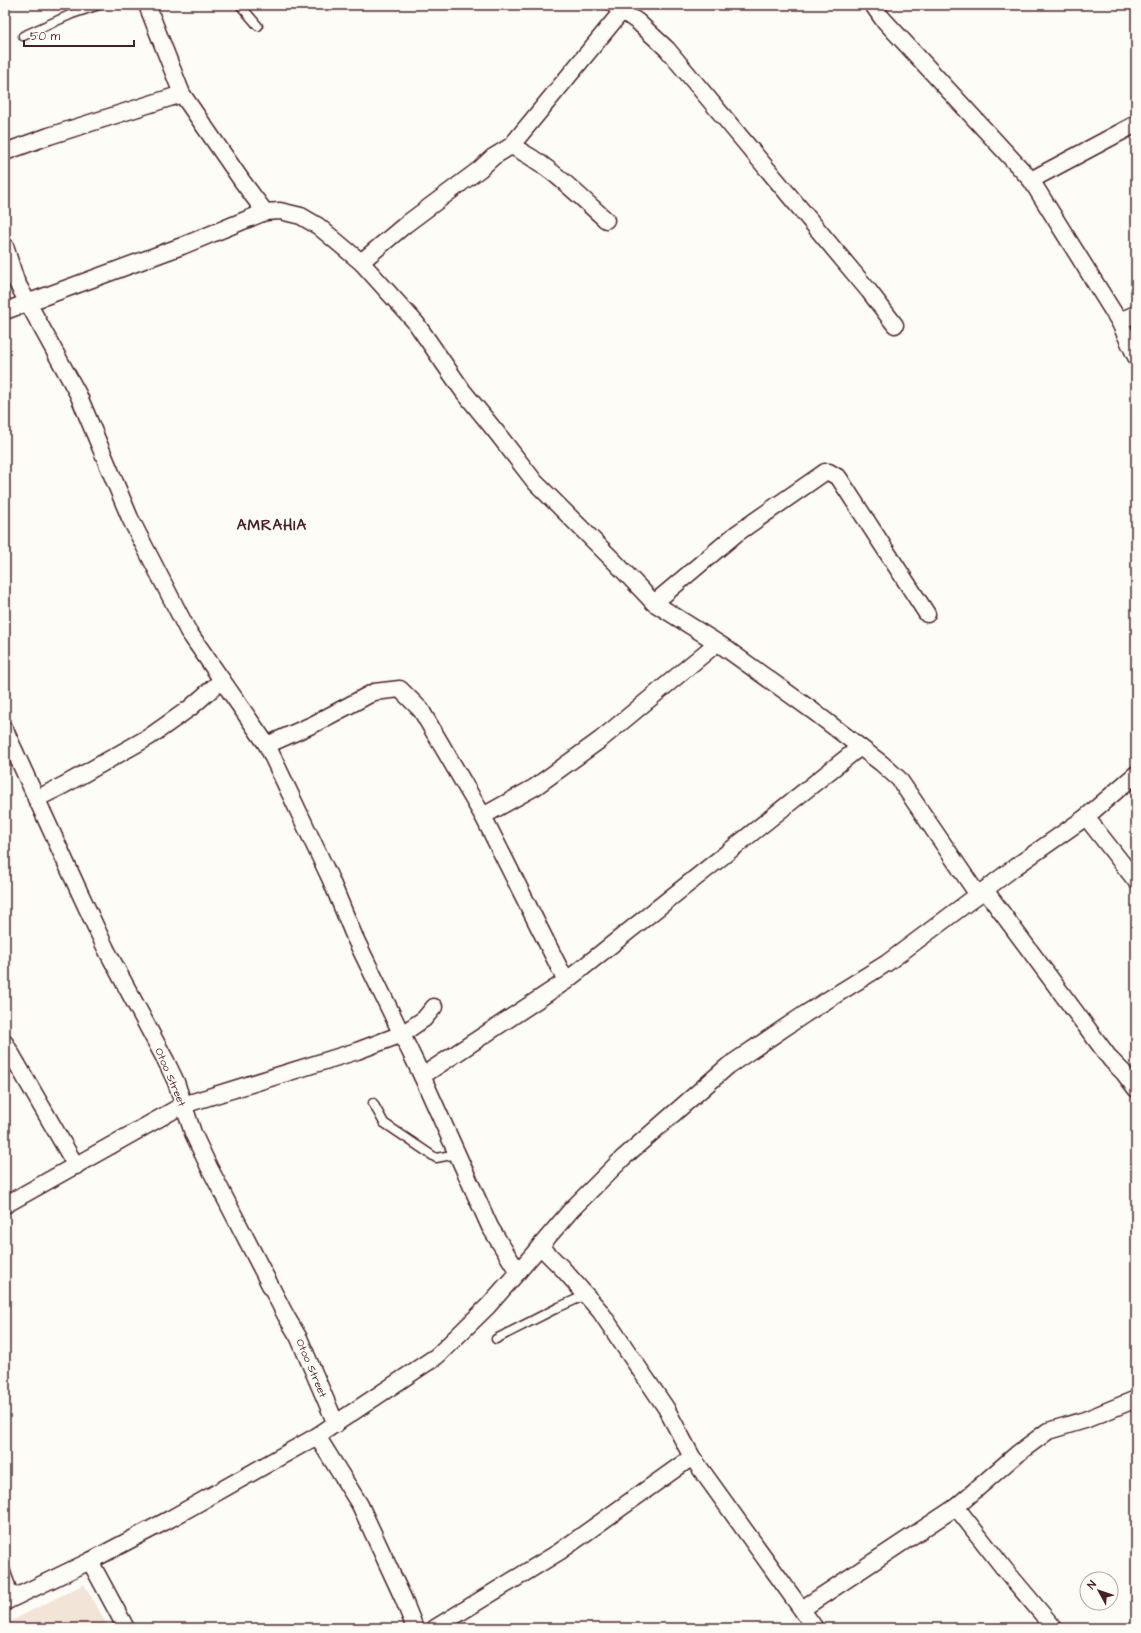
<svg xmlns="http://www.w3.org/2000/svg" width="1141" height="1633" font-family="'Architects Daughter',sans-serif">
<style>
.built{fill:#f3e4d8}
.lines{fill:none;stroke-linecap:round;stroke-linejoin:round}
.service-casing{stroke:#4a1f2b;stroke-width:11}
.minor-casing{stroke:#4a1f2b;stroke-width:19}
.service{stroke:#fdfcf7;stroke-width:8}
.minor{stroke:#fdfcf7;stroke-width:16}
.labels{text-anchor:middle;stroke-width:3;stroke-linejoin:round;paint-order:stroke}
.street-label{font-size:11px;fill:#4a1f2b;stroke:#fdfcf7}
.district-label{font-size:15px;font-weight:bold;letter-spacing:1px;fill:#4a1f2b;stroke:#fdfcf7}
</style>
<rect width="100%" height="100%" fill="#fdfcf7"/>
<filter id="ink" filterUnits="userSpaceOnUse"><feTurbulence type="fractalNoise" baseFrequency=".025" numOctaves="2"/><feDisplacementMap in="SourceGraphic" scale="8" xChannelSelector="R" yChannelSelector="G"/><feConvolveMatrix kernelMatrix="1 2 1 2 8 2 1 2 1" color-interpolation-filters="sRGB"/></filter>
<g filter="url(#ink)">
<polygon class="built" points="84,1584 109,1628 5,1628 5,1624"/>
<g class="lines">
<defs>
<g id="service">
<polyline points="240,5 258,26"/>
<polyline points="23,36 72,14 99,5"/>
<polyline points="373,1103 384,1123 436,1158 457,1154"/>
<polyline points="496,1339 559,1307 586,1295"/>
<polyline points="5,1569 15,1597"/>
</g>
<g id="minor">
<polyline points="147,5 182,94 242,181 265,212"/>
<polyline points="614,5 638,22 667,49 869,291 895,325"/>
<polyline points="873,5 882,18 1031,180 1119,321 1136,357"/>
<polyline points="511,146 627,5"/>
<polyline points="5,152 49,136 182,94"/>
<polyline points="1031,180 1136,124"/>
<polyline points="5,246 16,281 78,394 130,518 188,631 267,745 330,878 355,938 422,1076 490,1227 518,1272"/>
<path d="M 361,262 L 405,225 L 480,169 L 493,157 L 511,146 C 547,163 576,193 606,220"/>
<polyline points="5,311 182,246 265,212 280,211 301,216 318,226 361,262 416,323 463,391 497,433 535,482 615,562 654,603 721,645 813,711 881,763 899,779 978,895"/>
<polyline points="1119,321 1136,314"/>
<polyline points="654,603 736,534 825,472 829,472 839,478 927,614"/>
<polyline points="5,730 78,889 106,949 166,1061 176,1082 193,1133 209,1167 286,1316 299,1338 336,1424"/>
<polyline points="267,745 314,724 374,692 400,689 421,710 483,816 535,787 600,740 717,643"/>
<polyline points="36,799 64,785 149,737 190,708 222,680"/>
<polyline points="483,816 566,981"/>
<polyline points="1086,817 1136,881"/>
<polyline points="985,890 1111,1060 1123,1072 1136,1089"/>
<polyline points="5,1043 76,1166"/>
<polyline points="422,1076 566,981 860,747"/>
<polyline points="5,1205 183,1105 357,1051 402,1034 424,1019 434,1007"/>
<polyline points="540,1246 562,1268 600,1311 666,1408 692,1457 815,1628"/>
<polyline points="317,1436 360,1505 403,1598 415,1628"/>
<polyline points="956,1507 1006,1571 1054,1628"/>
<polyline points="90,1561 126,1628"/>
<polyline points="5,1602 90,1561 170,1519 317,1436 437,1356 488,1306 518,1272 572,1209 623,1158 728,1066 805,1014 887,963 1015,867 1086,817 1136,774"/>
<polyline points="802,1609 956,1507 1017,1454 1048,1431 1085,1420 1136,1399"/>
<polyline points="435,1628 559,1552 692,1457"/>
</g>
</defs>
<use href="#service" class="service-casing"/>
<use href="#minor" class="minor-casing"/>
<use href="#service" class="service"/>
<use href="#minor" class="minor"/>
</g>
</g>
<g class="labels">
<g class="street-label">
<text transform="translate(171 1077) rotate(67)" y="4">Otoo Street</text>
<text transform="translate(312 1368) rotate(67)" y="4">Otoo Street</text>
</g>
<g class="district-label">
<text x="272" y="530">AMRAHIA</text>
</g>
</g>
<rect width="1141" height="1633" fill="none" stroke="#fdfcf7" stroke-width="20"/>
<rect x="10" y="10" width="1121" height="1613" fill="none" stroke="#4a1f2b" stroke-width="1.5" filter="url(#ink)"/>
<g transform="translate(1099 1591) rotate(310)"><circle r="19" fill="#fdfcf7" stroke="#b5a4a5"/>
<path d="M0-3L7 15L0 10L-7 15Z" fill="#4a1f2b"/>
<text y="-6" font-size="11" font-weight="bold" text-anchor="middle" fill="#4a1f2b">N</text>
</g>
<path d="M24 40v6h110v-6" fill="none" stroke="#4a1f2b" stroke-width="2"/>
<text x="30" y="40" font-size="12" fill="#4a1f2b" stroke="#fdfcf7" stroke-width="3" paint-order="stroke">50 m</text>
</svg>
